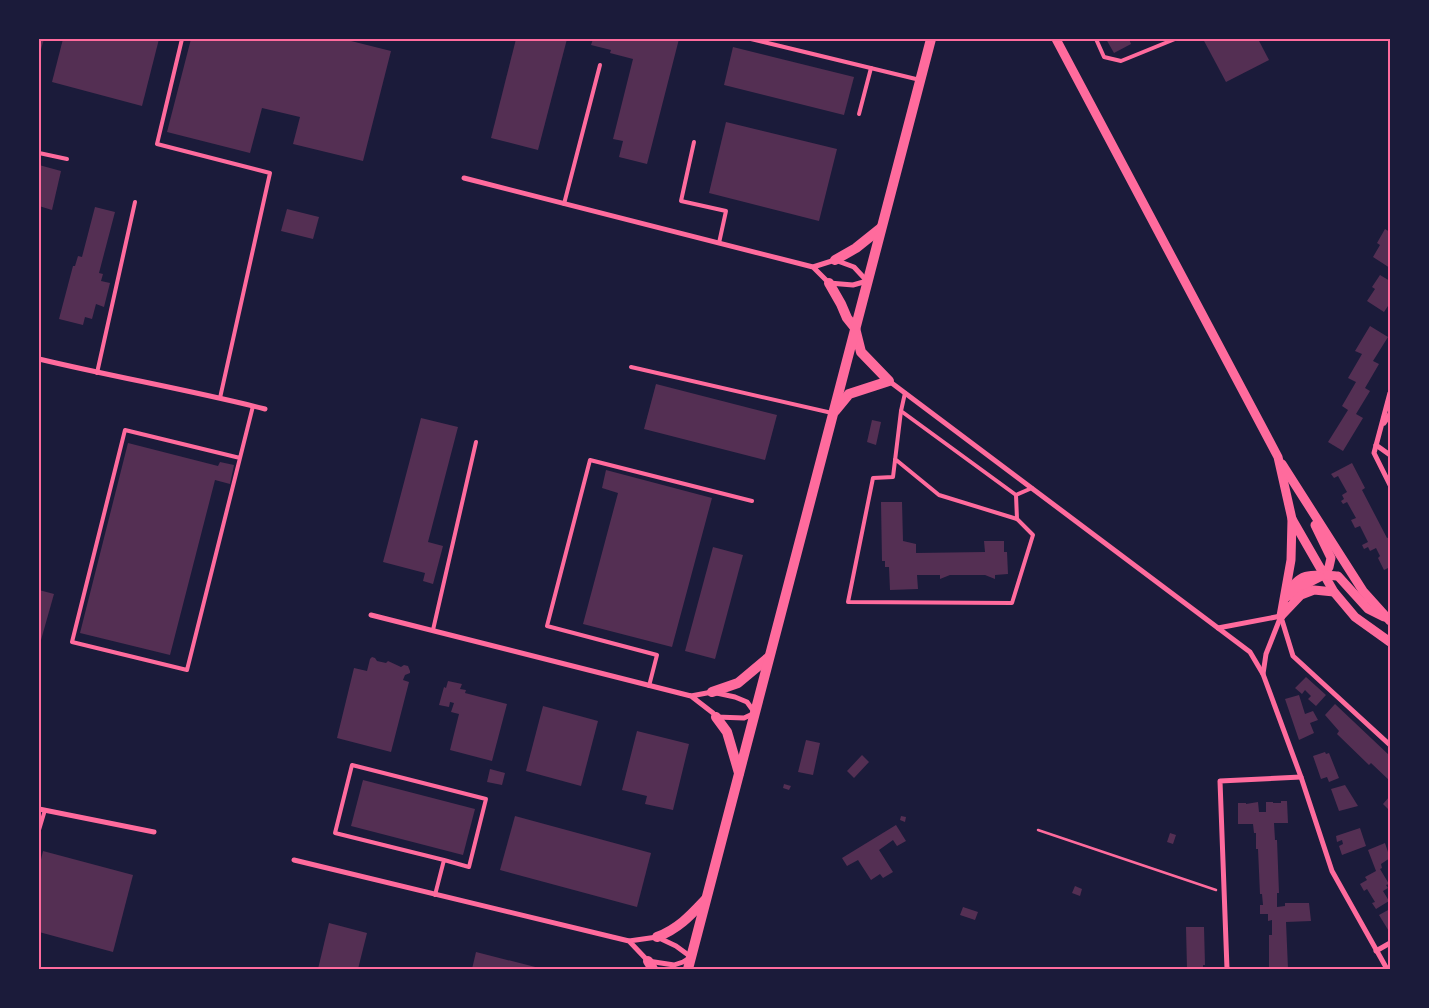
<svg xmlns="http://www.w3.org/2000/svg" width="1429" height="1008" font-family="'DM Sans',sans-serif">
<style>
.building{fill:#542f53}
.lines{fill:none;stroke-linecap:round;stroke-linejoin:round}
.path{stroke:#ff6b9d;stroke-width:2.5}
.service{stroke:#ff6b9d;stroke-width:4}
.minor{stroke:#ff6b9d;stroke-width:5}
.tertiary{stroke:#ff6b9d;stroke-width:9}
.secondary{stroke:#ff6b9d;stroke-width:10}
.neatline{fill:none;stroke:#ff6b9d;stroke-width:2}
</style>
<rect width="100%" height="100%" fill="#1b1b3a"/>
<g class="building">
<polygon points="39,39 44,39 39,56"/>
<polygon points="63,39 159,39 142,106 52,82"/>
<polygon points="191,39 343,39 391,51 363,161 293,144 300,117 262,108 250,153 167,132"/>
<polygon points="516,39 567,39 538,150 491,138"/>
<polygon points="593,39 679,39 647,164 619,157 623,141 613,139 633,59 610,53 611,50 591,45"/>
<polygon points="1106,39 1129,39 1131,44 1114,53"/>
<polygon points="1203,39 1258,39 1269,60 1226,82"/>
<polygon points="733,47 854,77 844,115 724,85"/>
<polygon points="726,122 837,149 819,221 709,193"/>
<polygon points="39,165 61,171 52,210 39,206"/>
<polygon points="95,207 115,212 99,273 103,274 101,281 110,283 104,307 96,304 92,319 85,317 83,325 59,319 73,266 75,266 78,256 82,257"/>
<polygon points="287,209 319,217 313,239 281,231"/>
<polygon points="1385,229 1390,232 1390,268 1373,257 1380,245 1377,243"/>
<polygon points="1380,275 1390,281 1390,295 1389,297 1390,303 1384,312 1367,301 1375,289 1372,287"/>
<polygon points="1370,326 1388,337 1373,361 1379,364 1365,388 1370,391 1356,414 1363,418 1343,451 1328,442 1348,410 1342,406 1356,382 1348,378 1362,354 1355,351"/>
<polygon points="656,384 777,415 765,460 644,429"/>
<polygon points="421,418 458,427 428,542 443,546 433,584 423,581 425,573 383,562"/>
<polygon points="872,420 881,422 876,445 867,442"/>
<polygon points="128,443 218,466 220,462 234,465 230,484 215,480 170,655 80,633"/>
<polygon points="1352,463 1365,488 1362,490 1387,538 1390,537 1390,567 1384,570 1378,558 1380,556 1376,548 1370,551 1368,547 1364,549 1362,545 1368,542 1360,526 1355,528 1351,520 1356,518 1347,502 1343,504 1341,501 1344,499 1342,495 1347,492 1338,476 1334,478 1331,474"/>
<polygon points="606,470 712,498 672,647 583,624 618,493 602,488"/>
<polygon points="881,502 902,502 903,541 916,544 916,553 985,552 984,541 1004,541 1004,552 1007,552 1008,574 995,575 995,579 985,575 950,575 940,579 940,575 917,575 918,589 890,590 889,567 885,567 885,561 882,561"/>
<polygon points="713,547 743,555 715,659 685,651"/>
<polygon points="39,590 54,594 39,647"/>
<polygon points="372,657 375,658 377,661 386,663 388,661 401,667 404,665 408,666 410,671 410,673 405,675 403,680 409,682 391,752 337,738 354,668 367,671 370,659"/>
<polygon points="1306,677 1326,695 1316,706 1308,699 1311,696 1305,690 1302,694 1295,688"/>
<polygon points="448,681 462,684 460,689 466,690 465,693 507,704 492,761 450,750 459,714 451,712 454,703 450,702 449,707 439,705 444,687 446,688"/>
<polygon points="1299,695 1305,714 1313,711 1318,720 1310,723 1314,733 1299,740 1285,699"/>
<polygon points="1335,704 1390,756 1390,781 1371,763 1369,765 1337,734 1339,731 1325,715"/>
<polygon points="543,706 598,721 581,786 526,771"/>
<polygon points="637,731 689,744 673,810 645,804 647,796 622,790"/>
<polygon points="806,740 820,743 813,775 798,772"/>
<polygon points="1325,752 1326,754 1329,753 1339,778 1329,782 1327,777 1321,779 1313,756"/>
<polygon points="862,755 869,762 854,778 847,771"/>
<polygon points="490,769 505,773 502,785 487,782"/>
<polygon points="363,780 475,809 463,855 351,826"/>
<polygon points="784,784 791,786 789,790 783,788"/>
<polygon points="1345,785 1358,806 1339,811 1331,789"/>
<polygon points="1390,796 1390,811 1383,804"/>
<polygon points="1281,801 1287,801 1288,823 1274,823 1275,840 1277,840 1279,893 1277,893 1277,907 1285,906 1285,903 1309,903 1311,921 1286,922 1288,969 1269,969 1269,935 1272,935 1272,920 1268,921 1268,914 1260,914 1260,905 1263,905 1262,894 1260,894 1258,849 1256,849 1256,833 1254,833 1253,824 1238,824 1238,803 1246,803 1246,804 1258,802 1259,812 1266,812 1266,802 1273,802 1273,803 1281,803"/>
<polygon points="515,816 651,853 637,907 500,870"/>
<polygon points="901,816 906,817 905,822 900,820"/>
<polygon points="896,825 906,841 897,846 893,840 879,850 893,872 883,878 880,874 871,880 858,860 847,866 842,858"/>
<polygon points="1360,828 1366,846 1342,855 1339,846 1343,844 1342,840 1337,842 1336,836"/>
<polygon points="1170,833 1176,835 1173,844 1167,842"/>
<polygon points="1385,843 1390,858 1381,864 1382,868 1380,869 1389,884 1386,885 1388,888 1383,891 1389,901 1376,909 1372,903 1375,902 1367,889 1364,891 1360,884 1367,880 1365,877 1376,871 1368,850"/>
<polygon points="43,851 133,875 113,952 39,932 39,868"/>
<polygon points="1075,886 1082,889 1080,896 1072,893"/>
<polygon points="963,907 978,912 975,920 960,915"/>
<polygon points="1390,909 1390,933 1379,915"/>
<polygon points="329,923 367,933 358,969 318,969"/>
<polygon points="1186,927 1204,927 1205,965 1203,965 1203,969 1187,969"/>
<polygon points="476,952 543,969 472,969"/>
</g>
<g class="lines">
<polyline class="path" points="1038,830 1216,890"/>
<g class="service">
<polyline points="182,39 157,144 270,173 220,398"/>
<polyline points="751,39 920,80"/>
<polyline points="1096,39 1104,57 1121,61 1175,39"/>
<polyline points="859,114 871,68"/>
<polyline points="694,142 681,201 726,211 719,243"/>
<polyline points="39,153 67,159"/>
<polyline points="564,204 600,65"/>
<polyline points="631,367 832,413"/>
<polyline points="97,373 135,202"/>
<polyline points="905,393 901,411 1016,495 1032,488"/>
<polyline points="240,458 125,430 72,642 187,670 253,406"/>
<polyline points="895,459 939,495 1017,519 1033,535 1012,603 848,602 873,478 893,477 901,411"/>
<polyline points="1016,495 1017,519"/>
<polyline points="433,630 476,442"/>
<polyline points="649,686 657,655 547,626 590,460 752,501"/>
<polyline points="39,830 45,810"/>
<polyline points="435,895 444,860 469,867 486,799 352,765 335,833 444,860"/>
</g>
<g class="minor">
<polyline points="464,178 813,267 829,283 853,285 867,281 854,267 835,260 813,267"/>
<path d="M 39,359 C 114,377 190,390 265,409"/>
<polyline points="889,381 1250,652 1263,674"/>
<polyline points="1390,393 1374,453 1390,485"/>
<polyline points="1384,423 1390,414"/>
<polyline points="1376,445 1390,455"/>
<polyline points="371,615 691,696 712,692 735,697 747,702 755,713 744,718 716,717 713,713 691,696"/>
<polyline points="1281,616 1266,654 1263,674 1301,777 1332,871 1387,969"/>
<polyline points="1281,617 1293,656 1390,745"/>
<polyline points="1218,628 1281,616"/>
<polyline points="39,809 154,832"/>
<polyline points="294,860 629,941 657,937 676,946 691,957 683,962 674,965 648,961 629,941"/>
<polyline points="1376,951 1390,943"/>
<polyline points="1227,969 1220,781 1301,777"/>
</g>
<g class="tertiary">
<polyline points="1056,39 1278,457 1292,519 1291,560 1281,616"/>
<polyline points="1282,464 1363,591 1390,621"/>
<polyline points="1292,519 1334,592 1355,617 1390,642"/>
<polyline points="1315,525 1331,558 1329,567 1324,575"/>
<path d="M 1287,597 C 1297,571 1314,574 1338,576 L 1368,609 L 1384,617"/>
<path d="M 1293,597 C 1300,587 1309,582 1320,577"/>
<polyline points="1281,616 1301,595 1314,590 1334,592"/>
</g>
<g class="secondary">
<polyline points="835,260 856,248 881,228"/>
<polyline points="829,283 841,304 847,318 855,328 861,352 889,381 849,394 835,411"/>
<polyline points="712,692 738,683 769,657"/>
<polyline points="716,717 727,732 739,773"/>
<path d="M 657,937 C 678,929 690,916 705,900"/>
<polyline points="648,961 653,969"/>
<polyline points="688,969 931,39"/>
</g>
</g>
<rect width="1429" height="1008" fill="none" stroke="#1b1b3a" stroke-width="80"/>
<rect x="40" y="40" width="1349" height="928" class="neatline"/>
</svg>
